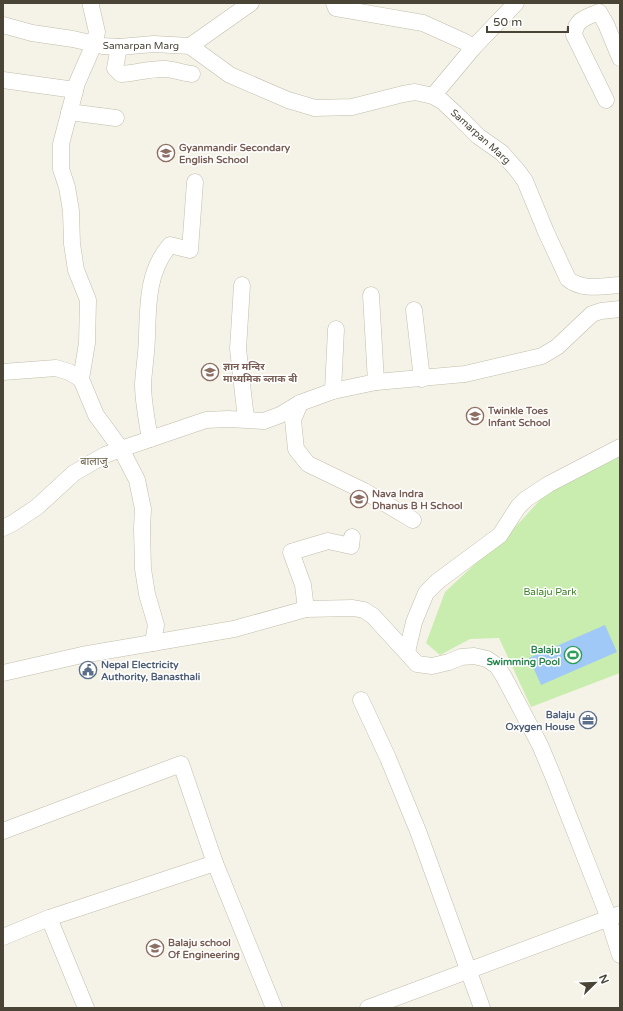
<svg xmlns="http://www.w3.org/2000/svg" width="623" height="1011" font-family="'Varela Round','Noto Sans Devanagari',sans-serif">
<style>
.green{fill:#c9edae}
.water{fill:#a0c9f7}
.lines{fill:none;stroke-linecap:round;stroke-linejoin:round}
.minor-casing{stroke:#c2bdaa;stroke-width:17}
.minor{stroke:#fff;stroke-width:16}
.labels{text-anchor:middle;stroke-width:3;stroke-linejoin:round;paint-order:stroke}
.street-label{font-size:10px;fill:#4a4436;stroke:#fff}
.education-label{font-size:10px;font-weight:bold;fill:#785e54;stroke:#fff;text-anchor:start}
.park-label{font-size:10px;fill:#3c8223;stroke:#fff}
.leisure-label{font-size:10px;font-weight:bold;fill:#27864d;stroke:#fff;text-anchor:end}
.service-label{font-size:10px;font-weight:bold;fill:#4e5e75;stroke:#fff;text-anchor:start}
.neighbourhood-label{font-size:11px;fill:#6e644c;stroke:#fff}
</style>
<rect width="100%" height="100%" fill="#f5f3e8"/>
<polygon class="green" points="620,454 620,673 531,707 499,638 470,639 440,655 426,643 445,592 519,523 550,489"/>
<polygon class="water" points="605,625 617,652 541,685 529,658"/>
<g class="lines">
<defs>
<g id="minor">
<polyline points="91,3 91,6 97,32 94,44 77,83 61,144 61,169 67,187 71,211 72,244 76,270 88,300 87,343 81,379 96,415 121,449 137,480 143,509 142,528 143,569 147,594 156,625 153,643"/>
<polyline points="334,3 336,8 423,23 465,42 473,48"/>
<path d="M 3,25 L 32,33 L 73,39 L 103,46 L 119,47 L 154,44 L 190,46 L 230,75 L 288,100 L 315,108 L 352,107 L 403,94 L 415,92 L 433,96 L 442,101 L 456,114 L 478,136 L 502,153 L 517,170 L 525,181 L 546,232 L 568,279 C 582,291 603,286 620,285"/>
<polyline points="190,46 251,3"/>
<path d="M 119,47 L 115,68 L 121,74 C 136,73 151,68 166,69 C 175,70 184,73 192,74"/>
<polyline points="3,80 75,90"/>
<polyline points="433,96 473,48 516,3"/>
<path d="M 606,100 L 574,35 C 576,19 585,18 599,12 L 606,24 L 620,58"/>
<polyline points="69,112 116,118"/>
<polyline points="242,285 238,349 246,419"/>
<polyline points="371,295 376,382"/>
<polyline points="414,310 422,379"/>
<polyline points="3,372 56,368 69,372 81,379"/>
<polyline points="333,391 336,329"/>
<polyline points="300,403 293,420 296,449 308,464 364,491 413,520"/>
<path d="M 150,439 C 147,421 143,402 143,384 C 144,367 147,351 147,335 C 148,303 148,270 170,245 L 190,250 L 195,182"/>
<polyline points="3,528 13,523 37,507 74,473 105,455 121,449 206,420 228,419 264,421 280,415 300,403 333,391 376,382 465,374 542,356 557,347 592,314 601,311 620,309"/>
<polyline points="306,609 303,585 291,552 328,541 351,546 352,537"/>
<polyline points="407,652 414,622 426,593 438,581 500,535 518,507 526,499 549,484 620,447"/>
<polyline points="3,673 82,655 234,629 306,609 353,608 364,610 373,616 417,664 432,666 449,662 461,657 474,656 487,659 497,666 504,677 540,745 553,776 605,908 620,955"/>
<polyline points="361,700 388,758 418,831 482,1008"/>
<polyline points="3,831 181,764 215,863 274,1008"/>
<polyline points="49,918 86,1008"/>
<polyline points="3,937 49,918 215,863"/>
<polyline points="368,1008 620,914"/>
</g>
</defs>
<use href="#minor" class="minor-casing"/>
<use href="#minor" class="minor"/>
</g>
<defs>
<symbol id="school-ring" viewBox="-11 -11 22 22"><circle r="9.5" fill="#fff" stroke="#8d6e63" stroke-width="1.5"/><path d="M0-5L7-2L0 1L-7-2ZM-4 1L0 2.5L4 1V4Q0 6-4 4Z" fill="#8d6e63"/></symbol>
<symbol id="stadium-ring" viewBox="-11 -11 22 22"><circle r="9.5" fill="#fff" stroke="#2e9e5b" stroke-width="1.5"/><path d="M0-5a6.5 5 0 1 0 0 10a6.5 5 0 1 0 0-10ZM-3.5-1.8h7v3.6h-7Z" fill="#2e9e5b"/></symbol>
<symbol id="civic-ring" viewBox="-11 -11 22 22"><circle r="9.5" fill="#fff" stroke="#5c6f8a" stroke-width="1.5"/><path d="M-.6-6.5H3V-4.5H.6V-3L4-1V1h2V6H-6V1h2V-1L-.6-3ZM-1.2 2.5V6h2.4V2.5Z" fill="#5c6f8a"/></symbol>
<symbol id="office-ring" viewBox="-11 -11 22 22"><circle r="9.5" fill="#fff" stroke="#5c6f8a" stroke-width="1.5"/><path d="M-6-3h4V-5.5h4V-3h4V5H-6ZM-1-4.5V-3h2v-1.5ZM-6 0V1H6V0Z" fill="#5c6f8a"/></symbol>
<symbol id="university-ring" viewBox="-11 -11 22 22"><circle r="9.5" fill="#fff" stroke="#8d6e63" stroke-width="1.5"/><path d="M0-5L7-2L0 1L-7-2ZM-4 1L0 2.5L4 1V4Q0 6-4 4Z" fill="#8d6e63"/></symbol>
</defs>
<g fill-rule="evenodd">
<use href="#school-ring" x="156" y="143" width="20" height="20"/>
<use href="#school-ring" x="200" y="362" width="20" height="20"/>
<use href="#school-ring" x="465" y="406" width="20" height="20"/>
<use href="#school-ring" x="349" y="489" width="20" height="20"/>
<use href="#stadium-ring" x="563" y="645" width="20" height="20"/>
<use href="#civic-ring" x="78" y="660" width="20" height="20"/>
<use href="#office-ring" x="578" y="710" width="20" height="20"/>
<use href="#university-ring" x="145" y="938" width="20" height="20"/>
</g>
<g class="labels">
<g class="street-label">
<text x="141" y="49">Samarpan Marg</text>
<text transform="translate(481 136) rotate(42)" y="4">Samarpan Marg</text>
</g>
<g class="education-label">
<text x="179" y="151">Gyanmandir Secondary<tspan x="179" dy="12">English School</tspan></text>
<text x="223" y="370">ज्ञान मन्दिर<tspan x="223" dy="12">माध्यमिक ब्लाक बी</tspan></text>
<text x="488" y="414">Twinkle Toes<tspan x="488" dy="12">Infant School</tspan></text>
<text x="372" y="497">Nava Indra<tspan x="372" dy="12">Dhanus B H School</tspan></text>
<text x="168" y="946">Balaju school<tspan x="168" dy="12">Of Engineering</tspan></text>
</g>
<g class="park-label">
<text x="550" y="595">Balaju Park</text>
</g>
<g class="leisure-label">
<text x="560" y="653">Balaju<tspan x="560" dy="12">Swimming Pool</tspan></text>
</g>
<g class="service-label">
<text x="101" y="668">Nepal Electricity<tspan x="101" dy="12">Authority, Banasthali</tspan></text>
<text x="575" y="718" text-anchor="end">Balaju<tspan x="575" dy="12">Oxygen House</tspan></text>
</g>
<g class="neighbourhood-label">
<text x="94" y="465">बालाजु</text>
</g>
</g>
<rect width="623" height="1011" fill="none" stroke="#4a4436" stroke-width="8"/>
<g transform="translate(595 983) rotate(67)" stroke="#ffffff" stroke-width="3" paint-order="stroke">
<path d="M0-3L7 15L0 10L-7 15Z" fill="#4a4436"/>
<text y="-6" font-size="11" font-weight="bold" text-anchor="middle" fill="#4a4436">N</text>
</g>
<path d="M487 26v6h81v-6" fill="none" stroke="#4a4436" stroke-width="2"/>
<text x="493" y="26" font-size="12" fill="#4a4436" stroke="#ffffff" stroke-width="3" paint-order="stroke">50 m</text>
</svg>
